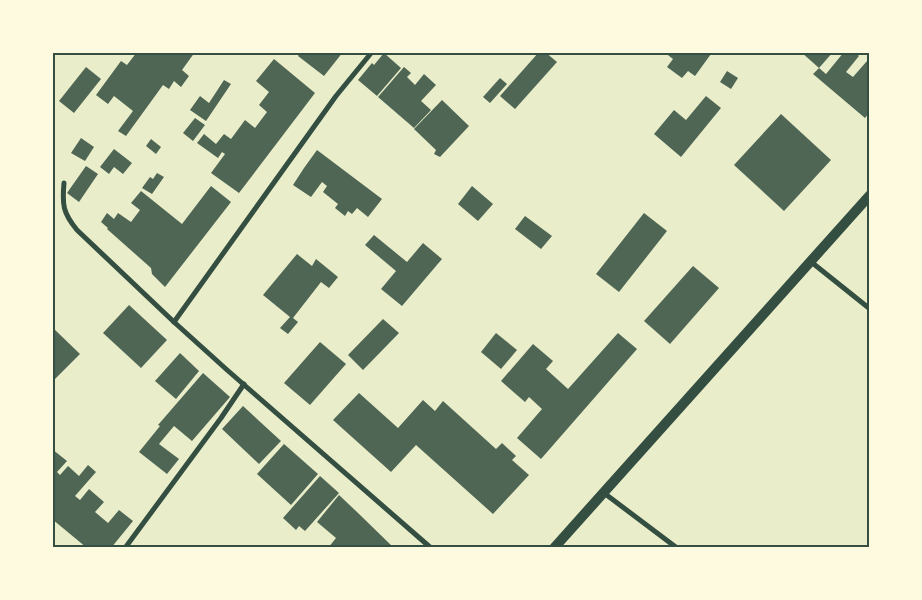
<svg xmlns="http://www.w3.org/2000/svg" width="922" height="600" font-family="'Alegreya Sans',sans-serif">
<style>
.building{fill:#4f6655}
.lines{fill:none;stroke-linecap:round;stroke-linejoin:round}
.minor{stroke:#344e41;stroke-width:5}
.secondary{stroke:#344e41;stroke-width:10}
.neatline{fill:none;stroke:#344e41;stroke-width:2}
</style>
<rect width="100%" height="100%" fill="#e9edc9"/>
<g class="building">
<polygon points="137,52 195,52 182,70 189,76 181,87 174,81 169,89 163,85 126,136 118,131 133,111 114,96 108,104 96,95 121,61 127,65"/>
<polygon points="300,52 343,52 324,76 298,56"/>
<polygon points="539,52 545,52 557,62 515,109 500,96"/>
<polygon points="664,52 708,52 711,54 695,76 688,71 682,78 667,67 673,59"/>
<polygon points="801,52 833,52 819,68"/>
<polygon points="844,52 855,52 859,56 846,72 853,77 867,61 870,63 870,112 865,118 813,74 819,68 826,74"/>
<polygon points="384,53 401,68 377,96 358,80 372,63 374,65"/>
<polygon points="274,59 315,93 239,193 211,173 225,154 222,152 218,158 197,143 204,134 216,144 224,134 231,139 245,120 255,128 267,112 259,105 269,92 256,81"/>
<polygon points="86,67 101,79 74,113 59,101"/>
<polygon points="404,67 411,73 407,77 415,85 424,74 436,85 421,101 431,110 414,128 378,97"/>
<polygon points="727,71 738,78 731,89 720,82"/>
<polygon points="500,78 507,84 490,103 483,97"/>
<polygon points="224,80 231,84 206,121 190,110 200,96 209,103"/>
<polygon points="706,96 721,108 681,157 654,134 674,110 686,120"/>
<polygon points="442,100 469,126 440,157 434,154 436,150 414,129"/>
<polygon points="781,114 831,160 784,211 734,165"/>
<polygon points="195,118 205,125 193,141 183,133"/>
<polygon points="81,138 94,147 85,161 71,153"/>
<polygon points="151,139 161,147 156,154 146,146"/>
<polygon points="114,149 132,163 123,174 114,167 109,174 100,167"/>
<polygon points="317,150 382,199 368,217 357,208 352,214 348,211 345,216 335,208 338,204 323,192 327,186 322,182 311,197 293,185 304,168"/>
<polygon points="86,166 98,174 79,202 67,193"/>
<polygon points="157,173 164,177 152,194 142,188 150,177 153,179"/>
<polygon points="211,186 231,202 165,287 152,274 151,268 107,229 108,228 101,222 107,213 114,219 118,213 131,222 140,210 131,203 141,191 182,224"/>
<polygon points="472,186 493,204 478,221 458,204"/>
<polygon points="644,213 667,231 619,292 596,274"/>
<polygon points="525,216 552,236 541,249 515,229"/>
<polygon points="374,235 407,262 423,243 442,259 402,306 381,289 396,271 365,245"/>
<polygon points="297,254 312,266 316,259 338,277 329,288 321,282 293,318 298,322 288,334 280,328 290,317 263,295"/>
<polygon points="693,266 719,288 670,344 644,321"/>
<polygon points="129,305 167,340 141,368 103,333"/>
<polygon points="383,319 399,333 363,370 348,355"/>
<polygon points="52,327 80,354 52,382"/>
<polygon points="496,333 517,350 501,369 481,352"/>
<polygon points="618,333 637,349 541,459 517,438 542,409 529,397 525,402 501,381 533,344 553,361 546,369 568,389"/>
<polygon points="320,342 346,364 310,405 284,383"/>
<polygon points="180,353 199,371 176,399 155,381"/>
<polygon points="203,373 230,397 192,441 174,426 159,444 179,459 167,474 139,452 160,426 158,425"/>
<polygon points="359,393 398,428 423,400 435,411 443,401 496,449 502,443 516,456 512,460 529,475 493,514 416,445 391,472 333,420"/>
<polygon points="243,406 281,441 259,464 222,429"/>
<polygon points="284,444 318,474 291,505 257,474"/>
<polygon points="52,449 67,461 57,472 60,475 68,466 79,476 88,465 96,472 75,496 80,500 89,489 104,502 95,512 108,523 119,510 133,521 111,548 87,548 52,519"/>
<polygon points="320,476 339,493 305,531 299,526 296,530 283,518"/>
<polygon points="339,495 357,512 394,548 328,548 336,538 317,522"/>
</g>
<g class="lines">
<g class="minor">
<path d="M 64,183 C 62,205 63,213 77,230 L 174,322 L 226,369 L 431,548"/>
<polyline points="810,261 870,309"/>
<polyline points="174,322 336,96 372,52"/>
<polyline points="604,493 677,548"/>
<polyline points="125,548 221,418 244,384"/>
</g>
<polyline class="secondary" points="554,548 870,195"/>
</g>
<rect width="922" height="600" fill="none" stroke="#fefae0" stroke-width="108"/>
<rect x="54" y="54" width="814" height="492" class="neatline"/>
</svg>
